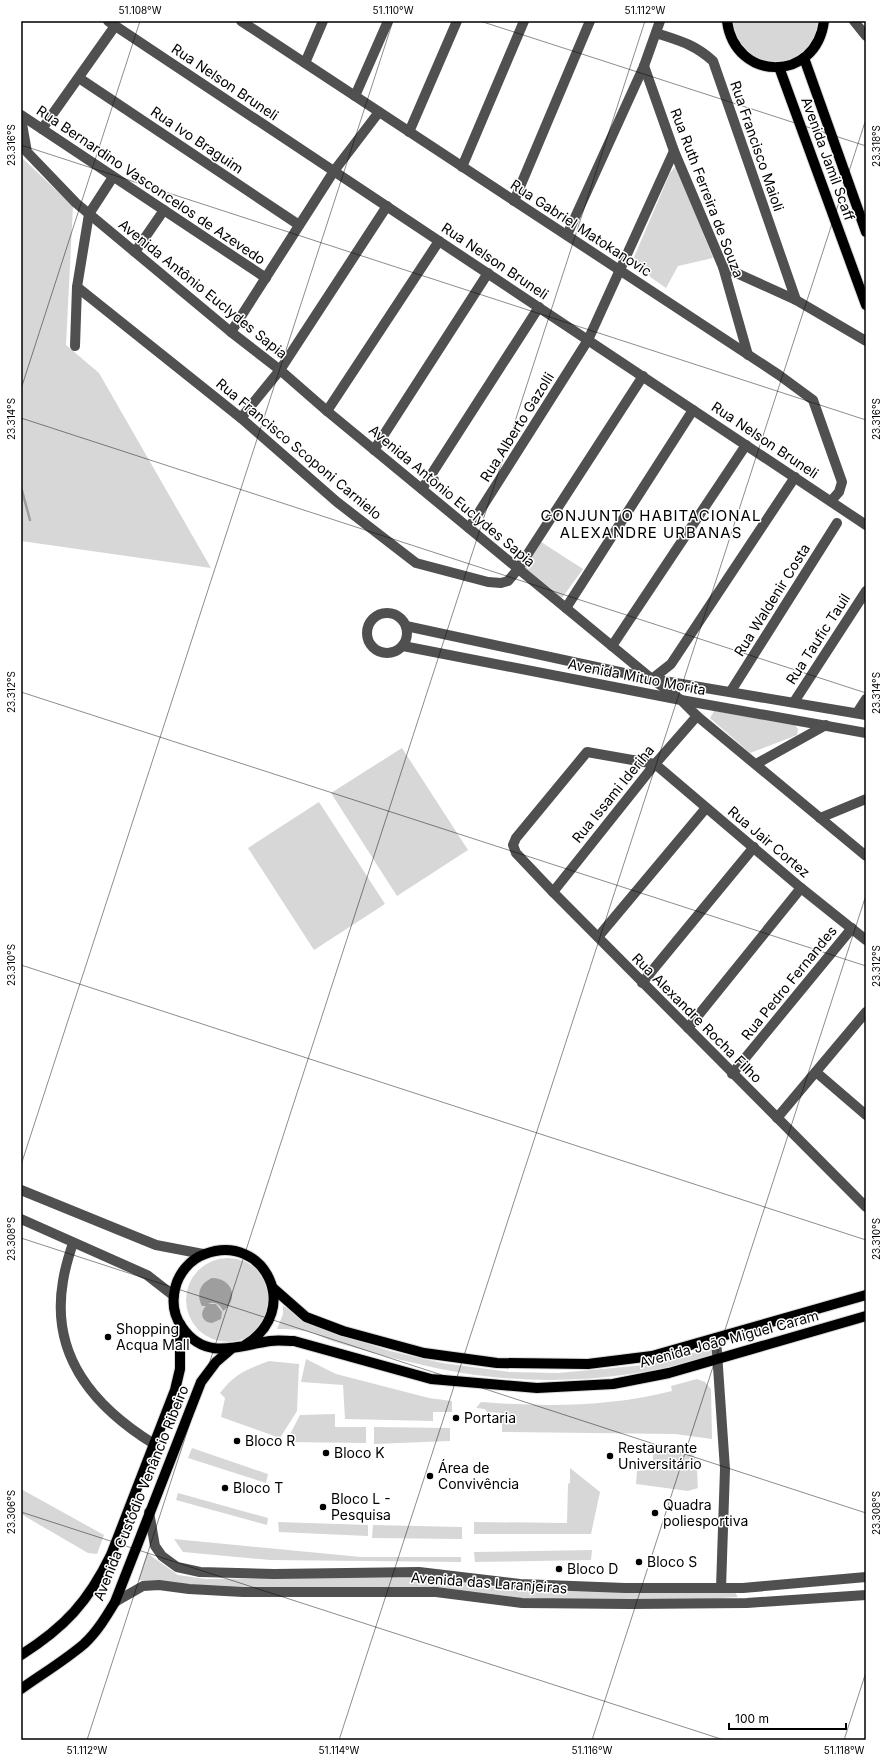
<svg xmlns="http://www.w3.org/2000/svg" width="887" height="1761" font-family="Inter,sans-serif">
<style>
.green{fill:#d7d7d7}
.water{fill:#9e9e9e}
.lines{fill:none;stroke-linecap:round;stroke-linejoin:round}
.stream{stroke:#9e9e9e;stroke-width:2.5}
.major-casing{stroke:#dbdbdb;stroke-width:12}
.minor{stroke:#505050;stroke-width:10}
.major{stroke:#000;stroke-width:10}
.ticks{fill:none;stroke:#000;stroke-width:1;stroke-opacity:0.45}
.poi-dot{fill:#000;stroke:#fff;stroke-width:1.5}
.labels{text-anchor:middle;stroke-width:3;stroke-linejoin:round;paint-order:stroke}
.street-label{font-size:14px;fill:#000;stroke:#fff}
.poi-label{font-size:14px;fill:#000;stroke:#fff;text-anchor:start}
.neighbourhood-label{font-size:15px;letter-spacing:1px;fill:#000;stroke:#fff}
.neatline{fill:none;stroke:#000;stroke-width:1.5}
.ticks-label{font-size:10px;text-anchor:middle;fill:#000}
</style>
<rect width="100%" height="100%" fill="#fff"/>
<g class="green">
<path d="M 733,21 L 820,21 C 809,79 735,73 733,21 Z"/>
<polygon points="21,157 73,206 66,345 99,373 211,568 21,541"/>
<polygon points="676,166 713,258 678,266 666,288 632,264 632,262 670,173"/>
<polygon points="541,542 583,569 562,598 523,569"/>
<polygon points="714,711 795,725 798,729 797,735 750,753 710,718"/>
<polygon points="402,748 468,850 397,896 331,793"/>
<polygon points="319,802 385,904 314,950 248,848"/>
<circle cx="228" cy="1300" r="42"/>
<path d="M 283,1306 L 315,1326 L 390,1351 L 442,1363 L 510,1372 L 558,1373 L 645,1365 L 712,1348 L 714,1353 L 712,1356 C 613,1385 514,1388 414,1363 C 386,1357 359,1349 332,1341 C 323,1338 313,1332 304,1331 C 295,1329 286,1329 277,1329 L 283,1314 Z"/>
<polygon points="306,1359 336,1374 429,1398 452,1401 452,1412 433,1412 433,1421 345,1419 343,1385 301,1382"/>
<path d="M 269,1361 L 299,1364 L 297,1411 L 280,1438 L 221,1417 L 225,1398 L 220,1393 C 236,1373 246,1370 269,1361 Z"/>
<path d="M 697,1379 L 705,1382 L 711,1389 L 712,1439 L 675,1434 L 502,1432 L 502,1413 L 487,1412 L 485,1409 L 476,1408 L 481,1402 C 543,1407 610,1407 672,1391 L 671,1386 Z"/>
<polygon points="335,1414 335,1427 366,1427 366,1443 286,1442 300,1415"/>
<polygon points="374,1427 450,1428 450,1441 374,1444"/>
<path d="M 657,1444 C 696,1445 697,1451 698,1488 L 688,1491 L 636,1484 L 637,1471 L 653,1469 L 653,1446 Z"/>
<polygon points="192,1448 268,1474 266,1483 188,1458"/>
<polygon points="570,1468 600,1492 591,1534 474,1534 474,1522 567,1523 568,1484 570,1483"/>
<polygon points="21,1489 104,1535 97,1554 88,1553 21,1514"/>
<polygon points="178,1493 268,1518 267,1525 176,1500"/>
<polygon points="278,1522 368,1525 368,1536 279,1532"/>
<polygon points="373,1525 462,1527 462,1539 372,1538"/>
<polygon points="174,1539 361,1557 461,1557 461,1562 270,1560 183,1552"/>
<polygon points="592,1550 591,1560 475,1562 474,1552"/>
<polygon points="147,1553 178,1575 206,1579 420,1577 516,1590 734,1591 738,1597 683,1600 522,1601 437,1588 351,1587 274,1589 182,1586 138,1580"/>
</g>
<path class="water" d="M 212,1278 C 232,1278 240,1299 223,1311 C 220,1304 215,1301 208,1304 L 216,1304 L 222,1312 L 221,1319 L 212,1323 C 202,1322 199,1313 206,1306 L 202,1306 C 196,1294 200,1283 212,1278 Z"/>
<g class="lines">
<polyline class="stream" points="21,487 30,520"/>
<defs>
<g id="major">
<path d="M 727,21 C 735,82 816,83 824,21"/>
<polyline points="804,58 866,232"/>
<polyline points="779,67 866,305"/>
<polyline points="273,1288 306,1317 343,1331 424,1353 497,1363 588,1364 652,1356 866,1295"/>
<path d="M 245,1345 C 303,1310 264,1232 205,1254 C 190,1259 178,1274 175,1289 C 172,1302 174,1316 182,1327 C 205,1361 237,1346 270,1341 C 278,1340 286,1341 294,1341 L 431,1379 L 537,1388 L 613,1384 L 669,1373 L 866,1316"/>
<path d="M 21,1655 C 65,1627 88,1602 111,1555 L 175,1390 L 180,1369 L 180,1324"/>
<path d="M 21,1689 C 42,1674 64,1661 84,1644 C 97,1632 106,1617 115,1602 L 201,1382 L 216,1362 L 230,1350"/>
</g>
</defs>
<use href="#major" class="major-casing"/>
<g class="minor">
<polyline points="108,21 866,525"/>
<polyline points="241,21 779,375 813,400 842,482 839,492 831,501"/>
<polyline points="854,21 866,36"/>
<path d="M 656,33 C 680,41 694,44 713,61 L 796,300"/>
<polyline points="305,63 323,21"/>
<polyline points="644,66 674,151 723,267 748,355"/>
<polyline points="79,78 299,225"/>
<polyline points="355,96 388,21"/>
<polyline points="21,115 266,278"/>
<polyline points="21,118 27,152 76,203 231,332 280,370 327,411 652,679 681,700 697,716 866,856"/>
<polyline points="42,129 115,26"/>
<polyline points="409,132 457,21"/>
<polyline points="462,167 524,21"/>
<polyline points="514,201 590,21"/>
<polyline points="567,235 644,66 660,21"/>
<polyline points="135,252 164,210"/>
<polyline points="723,267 796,300 866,341"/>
<polyline points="77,287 241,418 337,502 416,563 488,582 501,583 508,581 518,569 643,376"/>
<polyline points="231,332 334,171 379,112"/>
<polyline points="75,346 77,287 89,214 113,177"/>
<polyline points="327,411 439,241"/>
<polyline points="241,418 280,370 387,206"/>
<polyline points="374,450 488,273"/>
<polyline points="422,489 539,307"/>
<polyline points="469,528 588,340 674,151"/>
<polyline points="566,608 693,410"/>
<circle cx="387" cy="633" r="20"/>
<polyline points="406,626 652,679 866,715"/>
<polyline points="403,646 681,700 866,733"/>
<polyline points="612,646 746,445"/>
<polyline points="652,679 671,664 795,477"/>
<polyline points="731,691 837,523"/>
<polyline points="794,702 866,591"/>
<polyline points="857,713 866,699"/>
<polyline points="756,764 826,725"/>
<polyline points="820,818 866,799"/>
<polyline points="553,892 655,764 697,716"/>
<polyline points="598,937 706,808"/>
<polyline points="866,940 801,888 655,764 587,752 516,838 513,845 516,853 553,892 866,1207"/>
<polyline points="642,983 754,847"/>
<polyline points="688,1028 801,888"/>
<polyline points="816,1072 866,1115"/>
<polyline points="732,1074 852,928"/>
<polyline points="777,1118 866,1012"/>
<polyline points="21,1190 156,1245 203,1254"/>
<polyline points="21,1219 147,1275 174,1296"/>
<path d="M 73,1243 C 69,1255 65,1268 63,1281 C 50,1356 94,1407 154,1444"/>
<polyline points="716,1338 725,1469 721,1588"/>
<polyline points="149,1512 155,1546 162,1556 177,1567 200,1572 274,1574 419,1572 520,1584 625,1588 743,1588 866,1577"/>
<polyline points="115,1602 143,1586 159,1585 189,1589 243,1592 436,1592 522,1603 631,1604 747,1603 866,1595"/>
</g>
<use href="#major" class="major"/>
</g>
<path class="ticks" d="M 480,21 L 866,146M 21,145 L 866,420M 21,389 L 140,21M 21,418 L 866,693M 21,692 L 866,966M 21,965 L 866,1240M 21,1165 L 393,21M 21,1238 L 866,1513M 21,1512 L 724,1740M 87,1740 L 645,21M 339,1740 L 866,119M 592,1740 L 866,895M 844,1740 L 866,1672"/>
<g class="poi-dot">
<circle cx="108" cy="1337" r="4"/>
<circle cx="456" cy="1418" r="4"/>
<circle cx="237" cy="1441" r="4"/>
<circle cx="326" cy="1453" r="4"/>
<circle cx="610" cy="1456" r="4"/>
<circle cx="430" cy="1476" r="4"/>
<circle cx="225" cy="1488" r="4"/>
<circle cx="323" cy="1507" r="4"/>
<circle cx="655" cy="1513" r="4"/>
<circle cx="639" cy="1562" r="4"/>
<circle cx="559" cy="1569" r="4"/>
</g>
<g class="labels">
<g class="street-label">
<text transform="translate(225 82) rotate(34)" y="5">Rua Nelson Bruneli</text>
<text transform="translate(197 140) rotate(34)" y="5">Rua Ivo Braguim</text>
<text transform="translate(757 146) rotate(71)" y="5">Rua Francisco Maioli</text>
<text transform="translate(828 159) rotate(70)" y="5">Avenida Jamil Scaff</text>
<text transform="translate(151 185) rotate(34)" y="5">Rua Bernardino Vasconcelos de Azevedo</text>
<text transform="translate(707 193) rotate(69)" y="5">Rua Ruth Ferreira de Souza</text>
<text transform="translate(581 228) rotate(33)" y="5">Rua Gabriel Matokanovic</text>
<text transform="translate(495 261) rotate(34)" y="5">Rua Nelson Bruneli</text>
<text transform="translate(203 289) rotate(39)" y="5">Avenida Antônio Euclydes Sapia</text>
<text transform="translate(517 427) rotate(-58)" y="5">Rua Alberto Gazolli</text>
<text transform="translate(765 440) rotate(34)" y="5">Rua Nelson Bruneli</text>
<text transform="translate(299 449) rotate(40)" y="5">Rua Francisco Scoponi Carnielo</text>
<text transform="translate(452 496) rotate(40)" y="5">Avenida Antônio Euclydes Sapia</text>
<text transform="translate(772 600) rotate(-58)" y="5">Rua Waldenir Costa</text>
<text transform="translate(818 639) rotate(-57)" y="5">Rua Taufic Tauil</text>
<text transform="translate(637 677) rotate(11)" y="5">Avenida Mituo Morita</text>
<text transform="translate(613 794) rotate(-51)" y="5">Rua Issami Ideriha</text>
<text transform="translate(769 842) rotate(40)" y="5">Rua Jair Cortez</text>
<text transform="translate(789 983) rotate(-51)" y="5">Rua Pedro Fernandes</text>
<text transform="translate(697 1018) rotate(45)" y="5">Rua Alexandre Rocha Filho</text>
<text transform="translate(729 1339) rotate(-15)" y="5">Avenida João Miguel Caram</text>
<text transform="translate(141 1493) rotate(-68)" y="5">Avenida Custódio Venâncio Ribeiro</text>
<text transform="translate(489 1583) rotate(4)" y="5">Avenida das Laranjeiras</text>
</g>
<g class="poi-label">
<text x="116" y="1334">Shopping<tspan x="116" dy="16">Acqua Mall</tspan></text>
<text x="464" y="1423">Portaria</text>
<text x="245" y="1446">Bloco R</text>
<text x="618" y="1453">Restaurante<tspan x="618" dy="16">Universitário</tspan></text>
<text x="334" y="1458">Bloco K</text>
<text x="438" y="1473">Área de<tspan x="438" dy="16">Convivência</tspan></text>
<text x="233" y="1493">Bloco T</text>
<text x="331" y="1504">Bloco L -<tspan x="331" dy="16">Pesquisa</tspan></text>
<text x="663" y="1510">Quadra<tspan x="663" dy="16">poliesportiva</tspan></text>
<text x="647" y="1567">Bloco S</text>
<text x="567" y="1574">Bloco D</text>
</g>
<g class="neighbourhood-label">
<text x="651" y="521">CONJUNTO HABITACIONAL<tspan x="651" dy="17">ALEXANDRE URBANAS</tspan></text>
</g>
</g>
<rect width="887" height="1761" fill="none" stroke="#ffffff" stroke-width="44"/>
<path d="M729 1723v6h117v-6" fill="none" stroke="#000000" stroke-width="2"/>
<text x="735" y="1723" font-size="12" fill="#000000" stroke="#ffffff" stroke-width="3" paint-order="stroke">100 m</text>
<rect x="22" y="22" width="843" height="1717" class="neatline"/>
<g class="ticks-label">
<text x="140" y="14">51.108°W</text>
<text x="393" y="14">51.110°W</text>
<text x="645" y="14">51.112°W</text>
<text transform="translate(11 145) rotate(-90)" y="4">23.316°S</text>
<text transform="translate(876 146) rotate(-90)" y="4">23.318°S</text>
<text transform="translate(11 419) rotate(-90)" y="4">23.314°S</text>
<text transform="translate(876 419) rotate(-90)" y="4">23.316°S</text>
<text transform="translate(11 692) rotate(-90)" y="4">23.312°S</text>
<text transform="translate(876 693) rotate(-90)" y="4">23.314°S</text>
<text transform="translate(11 965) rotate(-90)" y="4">23.310°S</text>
<text transform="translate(876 966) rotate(-90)" y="4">23.312°S</text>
<text transform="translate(11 1239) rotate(-90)" y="4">23.308°S</text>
<text transform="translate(876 1239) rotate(-90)" y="4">23.310°S</text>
<text transform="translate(11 1512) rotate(-90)" y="4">23.306°S</text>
<text transform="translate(876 1513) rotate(-90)" y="4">23.308°S</text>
<text x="87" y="1754">51.112°W</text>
<text x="339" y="1754">51.114°W</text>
<text x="592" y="1754">51.116°W</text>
<text x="844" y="1754">51.118°W</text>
</g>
</svg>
